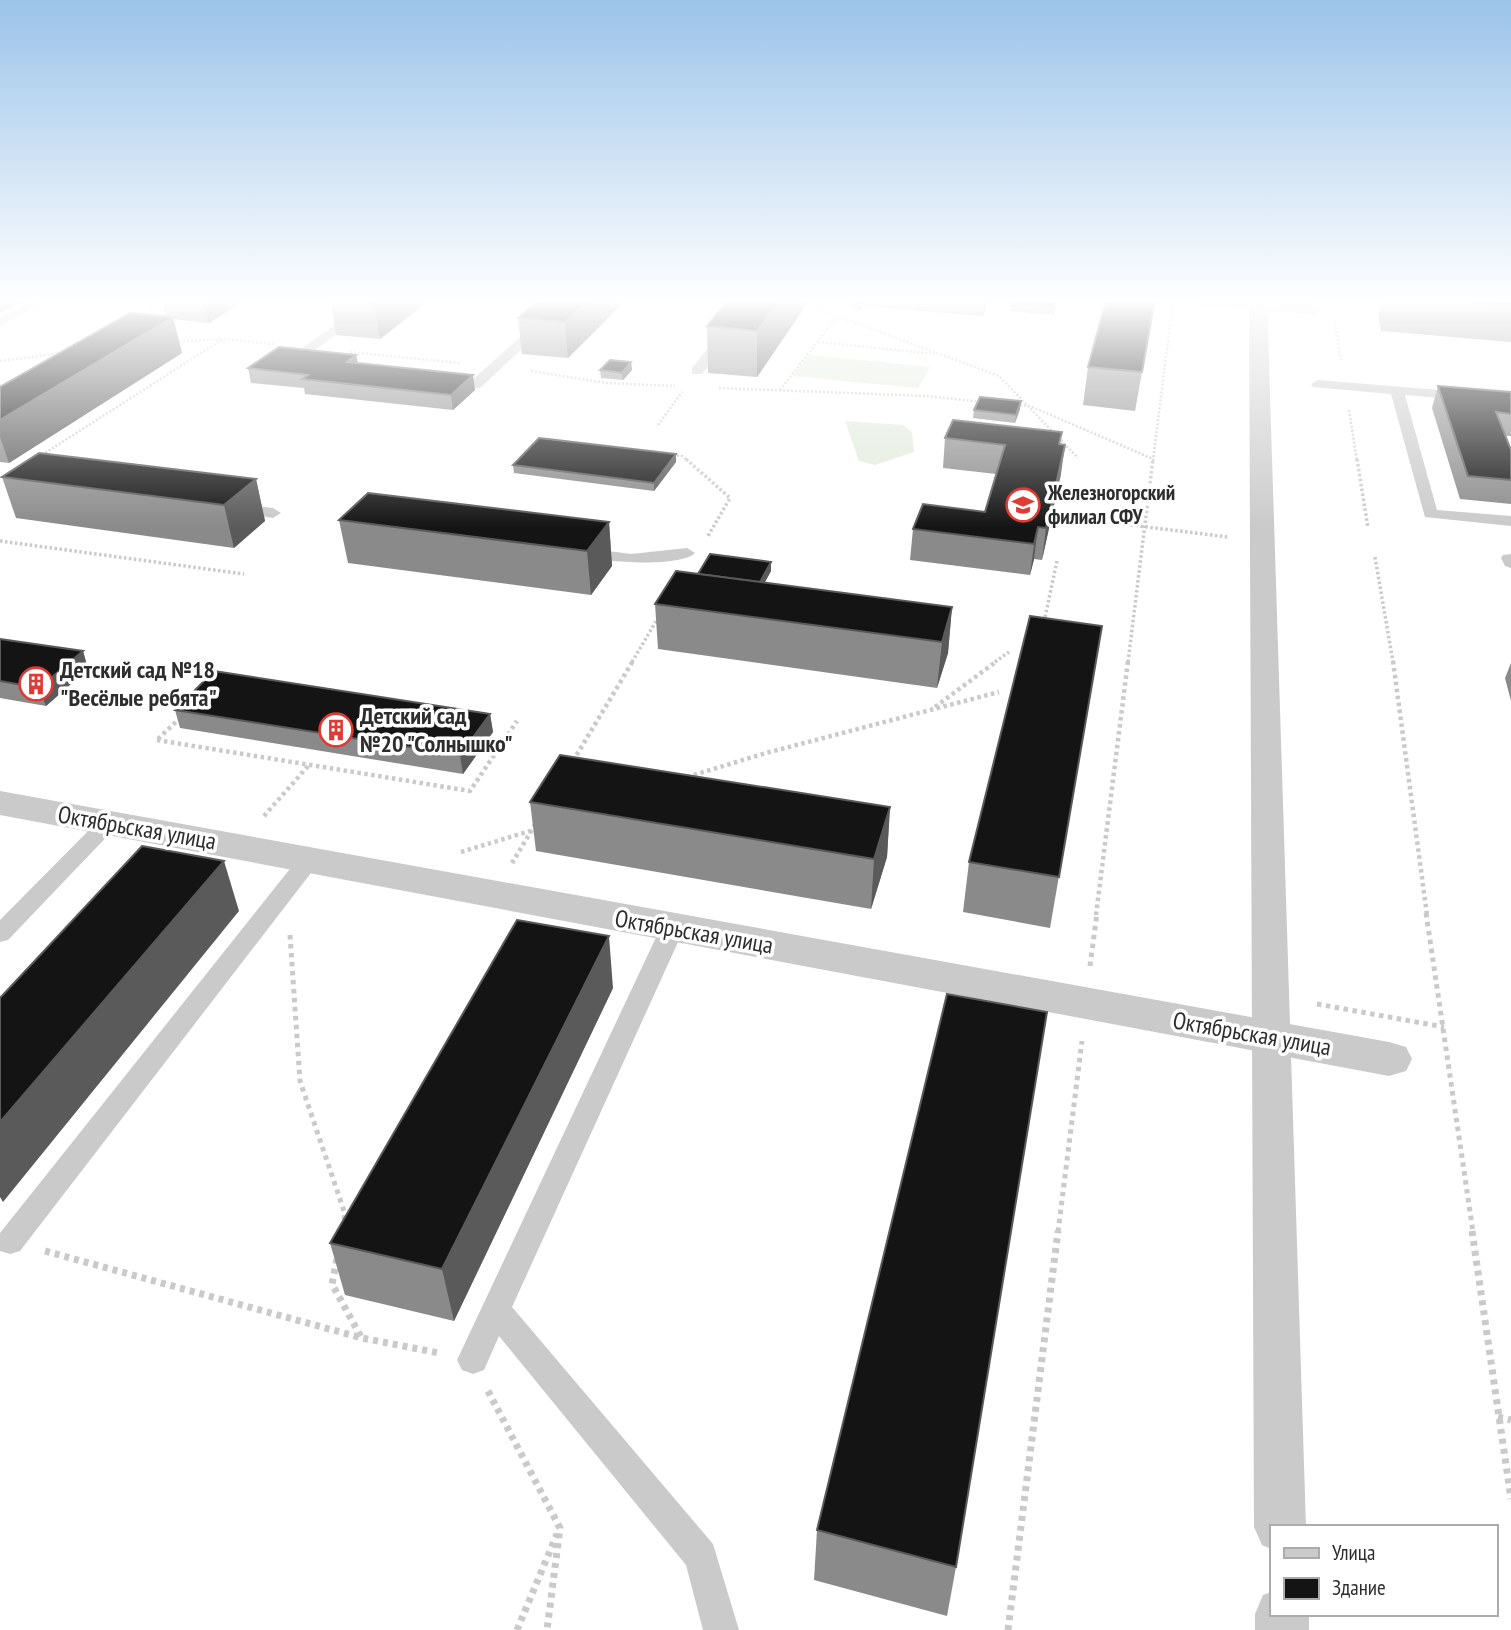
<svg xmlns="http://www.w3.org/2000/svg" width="1511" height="1630" font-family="'PT Sans Narrow',sans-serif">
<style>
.green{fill:#e1eadb}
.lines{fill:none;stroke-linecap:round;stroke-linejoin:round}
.path-far4{stroke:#cacaca;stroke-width:2.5;stroke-dasharray:2 2;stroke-linecap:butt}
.path-far3{stroke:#cacaca;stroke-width:3.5;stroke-dasharray:2.5 2.5;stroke-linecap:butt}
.path-far2{stroke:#cacaca;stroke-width:4.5;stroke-dasharray:3.5 3.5;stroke-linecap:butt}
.path-far1{stroke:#cacaca;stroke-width:5;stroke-dasharray:4.5 4.5;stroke-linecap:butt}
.path{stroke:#cacaca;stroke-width:7;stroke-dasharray:5 5;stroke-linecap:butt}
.service{fill:#cacaca;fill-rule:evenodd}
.pedestrian{fill:#cacaca;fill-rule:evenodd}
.minor{fill:#cacaca;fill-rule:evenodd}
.wall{fill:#8a8a8a}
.shaded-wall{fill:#5a5a5a}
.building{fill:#141414;stroke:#5a5a5a;stroke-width:2}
.labels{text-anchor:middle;stroke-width:7;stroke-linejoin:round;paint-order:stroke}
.far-poi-label{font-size:21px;font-weight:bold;fill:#2d2d2d;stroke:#fff;text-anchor:start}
.poi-label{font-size:24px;font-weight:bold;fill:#2d2d2d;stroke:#fff;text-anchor:start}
.street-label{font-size:24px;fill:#2d2d2d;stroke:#fff}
</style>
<rect width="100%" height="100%" fill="#fff"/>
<g class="green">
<polygon points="809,355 930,367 918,388 792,376"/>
<polygon points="845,421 903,425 912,432 914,452 875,465 859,461"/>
</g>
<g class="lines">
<g class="path-far4">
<polyline points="151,300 152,313 165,314"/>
<polyline points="794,300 999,376 1078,458"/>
<polyline points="1078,300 1108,303"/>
<polyline points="1148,306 1174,309"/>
<polyline points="1335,323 1341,360"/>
<polyline points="175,342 222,339"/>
<polyline points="818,342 935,354"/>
<polyline points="350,352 460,363"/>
<polyline points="0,361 62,353"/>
<polyline points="531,371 607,383 675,386"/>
<polyline points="719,388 926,396 983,402"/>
<polyline points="780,390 838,315"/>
<polyline points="1016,405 1030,406 1153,459"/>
<polyline points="1349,410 1357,461"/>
<polyline points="658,425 682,392"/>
<polyline points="42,455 223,339 275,344"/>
<polyline points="673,455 682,456 688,461"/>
<polyline points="1153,461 1172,308"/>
</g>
<g class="path-far3">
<polyline points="686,459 730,498 708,536"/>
<polyline points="1357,459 1368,528"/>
<polyline points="1066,517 1228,537"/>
<polyline points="0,541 244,574"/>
<polyline points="1375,557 1393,662"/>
<polyline points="1044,622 1057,561"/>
<polyline points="632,662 658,618"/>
<polyline points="995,662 1009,652"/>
<polyline points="1128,662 1153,459"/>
</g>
<g class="path-far2">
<polyline points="1393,661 1427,915"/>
<polyline points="935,707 997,661"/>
<polyline points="158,739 182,716"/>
<polyline points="157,740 470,791 517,721"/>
<polyline points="573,761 633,661"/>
<polyline points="687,777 766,753 999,692"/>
<polyline points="264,816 309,765"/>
<polyline points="461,852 530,831"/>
<polyline points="512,863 536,823"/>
<polyline points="1096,915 1128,661"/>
</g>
<g class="path-far1">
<polyline points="1426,913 1473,1232"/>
<polyline points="290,935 300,1081 345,1214 343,1223"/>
<polyline points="1090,966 1097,913"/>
<polyline points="1317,1004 1444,1027"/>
<polyline points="1058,1232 1082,1041"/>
</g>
<g class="path">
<polyline points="1472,1231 1511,1499"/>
<polyline points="45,1251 362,1338 439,1353"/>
<polyline points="337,1259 332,1284 361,1337"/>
<polyline points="488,1391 560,1528 547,1630"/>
<polyline points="1498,1417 1511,1420"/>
<polyline points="517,1630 557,1534"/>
<polyline points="1008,1630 1058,1231"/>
</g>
<g class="service">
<polygon points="34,300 49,300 0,326 0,317"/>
<polygon points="369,300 382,300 299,362 291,362 291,356"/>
<polygon points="561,300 574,300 480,388 470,388 470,382"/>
<polygon points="747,300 759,300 702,374 692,374 692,368"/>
<polygon points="1318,380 1511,396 1511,404 1405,395 1437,510 1511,516 1511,526 1425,517 1391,394 1313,387 1311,384"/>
<polygon points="235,503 273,508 281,513 273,518 230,511 227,508"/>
<path d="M 585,548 L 631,554 L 687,548 L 695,553 C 680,568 601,562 579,556 L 577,553 Z"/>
<polygon points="1511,554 1511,568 1505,566 1501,558 1503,555"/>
<polygon points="109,815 116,817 120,822 116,827 8,940 0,942 0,920 102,817"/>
<polygon points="309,853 317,855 320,860 317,865 20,1251 10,1254 0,1251 0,1233 301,855"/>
<polygon points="672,921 680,923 684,929 512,1307 713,1544 739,1630 703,1630 686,1565 499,1336 484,1370 473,1374 462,1370 457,1360 660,929 664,923"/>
</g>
<g class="pedestrian">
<polygon points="1249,300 1267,300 1306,1527 1271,1527 1271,1549 1262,1545 1254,1527"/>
<polygon points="1271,1592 1271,1614 1309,1614 1309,1630 1255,1630 1255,1614 1263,1595"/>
</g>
<g class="minor">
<path d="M 1191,300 C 1230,299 1281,294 1318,303 L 1321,308 L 1318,313 L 1310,314 L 1202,306 L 1195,304 Z"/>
<polygon points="0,791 1389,1042 1406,1047 1412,1059 1406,1071 1389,1076 0,815"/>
</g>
</g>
<g class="wall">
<polygon points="162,300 245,300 209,323 173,319 182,353 9,463 0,462 0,387 166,316"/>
<polygon points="330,300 430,300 380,339 336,335"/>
<polygon points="538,300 626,300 568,358 522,354 518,318"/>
<polygon points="850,300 988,300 983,316 862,306 862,311 849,307"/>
<polygon points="1013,300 1058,300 1054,315 1010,311"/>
<polygon points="1155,300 1135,411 1083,405 1088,367"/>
<polygon points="1382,300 1511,300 1511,342 1381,331 1378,315"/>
<polygon points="804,308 757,377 708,373 707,326"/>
<polygon points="356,355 358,363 475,390 453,410 305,394 304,388 251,383 248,368"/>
<polygon points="631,362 632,370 623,380 601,378 600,370"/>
<polygon points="1438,386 1511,392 1511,436 1505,436 1511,450 1511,504 1460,499 1432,408"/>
<polygon points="1020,409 1015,423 973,418 974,410"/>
<polygon points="945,438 1060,445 1061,474 1042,560 1034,559 1030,575 910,560 913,529 985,512 996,474 943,468"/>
<polygon points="676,462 654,491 514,473 513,465"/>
<polygon points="2,477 256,479 265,521 234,548 16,518"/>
<polygon points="339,520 609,522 612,566 591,595 348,563"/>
<polygon points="771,571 764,583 952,607 948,653 937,688 658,649 655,604"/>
<polygon points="1102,626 1050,928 963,912 969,862"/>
<polygon points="0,639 83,651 88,669 46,706 0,698"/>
<polygon points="1511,663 1511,701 1505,678"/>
<polygon points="175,710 490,714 493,732 463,774 180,728"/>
<polygon points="530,802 890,807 887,857 871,909 536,851"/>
<polygon points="613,988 454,1321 345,1295 330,1243"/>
<polygon points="817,1530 956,1567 947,1616 814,1580"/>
</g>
<g class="shaded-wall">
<polygon points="0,300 25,300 0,313"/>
<polygon points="203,300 245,300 209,323"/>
<polygon points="379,300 430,300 380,339 374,303"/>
<polygon points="588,300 626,300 568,358 565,322"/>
<polygon points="780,300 805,300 804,308 757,377 757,331"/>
<polygon points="984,300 988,300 983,316"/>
<polygon points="173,317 182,353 9,463 0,437 0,420"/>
<polygon points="356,355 359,369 347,362"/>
<polygon points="631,362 632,370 623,380 622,373"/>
<polygon points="473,375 475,390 453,410 451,395"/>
<polygon points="1021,401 1020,409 1015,423 1016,415"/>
<polygon points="1065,445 1061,474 1042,560 1046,528"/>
<polygon points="676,454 676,462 654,491 654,483"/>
<polygon points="256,479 265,521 234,548 224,505"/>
<polygon points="609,522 612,566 591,595 587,551"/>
<polygon points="1038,527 1034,559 1030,575 1034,544"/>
<polygon points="771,562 771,571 757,597 757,589"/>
<polygon points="952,607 948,653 937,688 942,642"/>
<polygon points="83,651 88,669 46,706 39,688"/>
<polygon points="490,714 493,732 463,774 460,755"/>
<polygon points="890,807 887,857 871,909 874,859"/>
<polygon points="224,861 239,911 3,1202 0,1197 0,1122"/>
<polygon points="609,936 613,988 454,1321 442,1269"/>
</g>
<g class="building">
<polygon points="336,300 379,300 374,303"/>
<polygon points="538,300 588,300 565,322 518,318"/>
<polygon points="728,300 780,300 757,331 707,326"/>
<polygon points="850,300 861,300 861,304"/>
<polygon points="1013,300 1057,300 1055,308 1011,305"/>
<polygon points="1106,300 1155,300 1142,372 1088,367"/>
<polygon points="1442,300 1511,300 1511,306"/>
<polygon points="130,313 173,317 0,420 0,387"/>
<polygon points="279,347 356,355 347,362 473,375 451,395 302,379 308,375 248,368"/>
<polygon points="610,360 631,362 622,373 600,370"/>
<polygon points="1438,386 1511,392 1511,414 1496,412 1511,450 1511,480 1468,476"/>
<polygon points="980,397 1021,401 1016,415 974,410"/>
<polygon points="953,420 1062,432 1059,444 1065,445 1046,528 1038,527 1034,544 913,529 923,504 985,512 1005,445 945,438"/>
<polygon points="539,438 676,454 654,483 513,465"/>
<polygon points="39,453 256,479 224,505 2,477"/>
<polygon points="368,493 609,522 587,551 339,520"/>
<polygon points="710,554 771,562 760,582 698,574"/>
<polygon points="676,571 952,607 942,642 655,604"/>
<polygon points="1030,616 1102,626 1059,877 969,862"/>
<polygon points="0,639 83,651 39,688 0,681"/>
<polygon points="214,671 490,714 460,755 175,710"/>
<polygon points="560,755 890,807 874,859 530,802"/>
<polygon points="142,846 224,861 0,1122 0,998"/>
<polygon points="517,920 609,936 442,1269 330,1243"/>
<polygon points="947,994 1047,1012 956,1567 817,1530"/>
</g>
<linearGradient id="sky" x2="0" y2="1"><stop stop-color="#9bc3e9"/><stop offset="0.57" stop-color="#fff"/><stop offset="1" stop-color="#fff" stop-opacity="0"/></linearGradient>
<rect width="1511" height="528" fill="url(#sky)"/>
<defs>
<symbol id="university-ring" viewBox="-11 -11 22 22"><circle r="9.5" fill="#fff" stroke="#df3a34" stroke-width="1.5"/><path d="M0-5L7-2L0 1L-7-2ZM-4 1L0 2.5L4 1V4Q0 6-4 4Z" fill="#df3a34"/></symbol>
<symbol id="building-ring" viewBox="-11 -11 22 22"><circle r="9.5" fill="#fff" stroke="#df3a34" stroke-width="1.5"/><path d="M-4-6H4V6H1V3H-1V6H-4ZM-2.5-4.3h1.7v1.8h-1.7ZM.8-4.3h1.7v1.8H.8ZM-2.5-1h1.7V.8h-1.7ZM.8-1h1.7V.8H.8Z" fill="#df3a34"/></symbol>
</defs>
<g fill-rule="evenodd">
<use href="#university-ring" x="1004" y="486" width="38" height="38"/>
<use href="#building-ring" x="17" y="665" width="38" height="38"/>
<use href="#building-ring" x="317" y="711" width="38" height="38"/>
</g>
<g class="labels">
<g class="far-poi-label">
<text x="1048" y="500">Железногорский<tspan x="1048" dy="24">филиал СФУ</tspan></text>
</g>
<g class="poi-label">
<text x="60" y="678">Детский сад №18<tspan x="60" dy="28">"Весёлые ребята"</tspan></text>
<text x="360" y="724">Детский сад<tspan x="360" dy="28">№20 "Солнышко"</tspan></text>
</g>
<g class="street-label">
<text transform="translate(137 828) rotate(10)" y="8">Октябрьская улица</text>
<text transform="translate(694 932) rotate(10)" y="8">Октябрьская улица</text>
<text transform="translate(1252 1034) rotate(10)" y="8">Октябрьская улица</text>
</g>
</g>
<rect x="1270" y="1525" width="228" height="91" fill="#ffffff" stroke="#ababab" stroke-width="2"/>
<rect x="1284" y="1548" width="35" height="10" fill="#cacaca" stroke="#ababab" stroke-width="2"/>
<text x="1332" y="1560" font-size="21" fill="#2d2d2d">Улица</text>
<rect x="1284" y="1578" width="35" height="21" fill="#141414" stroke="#ababab" stroke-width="2"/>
<text x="1332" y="1595" font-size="21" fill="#2d2d2d">Здание</text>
</svg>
